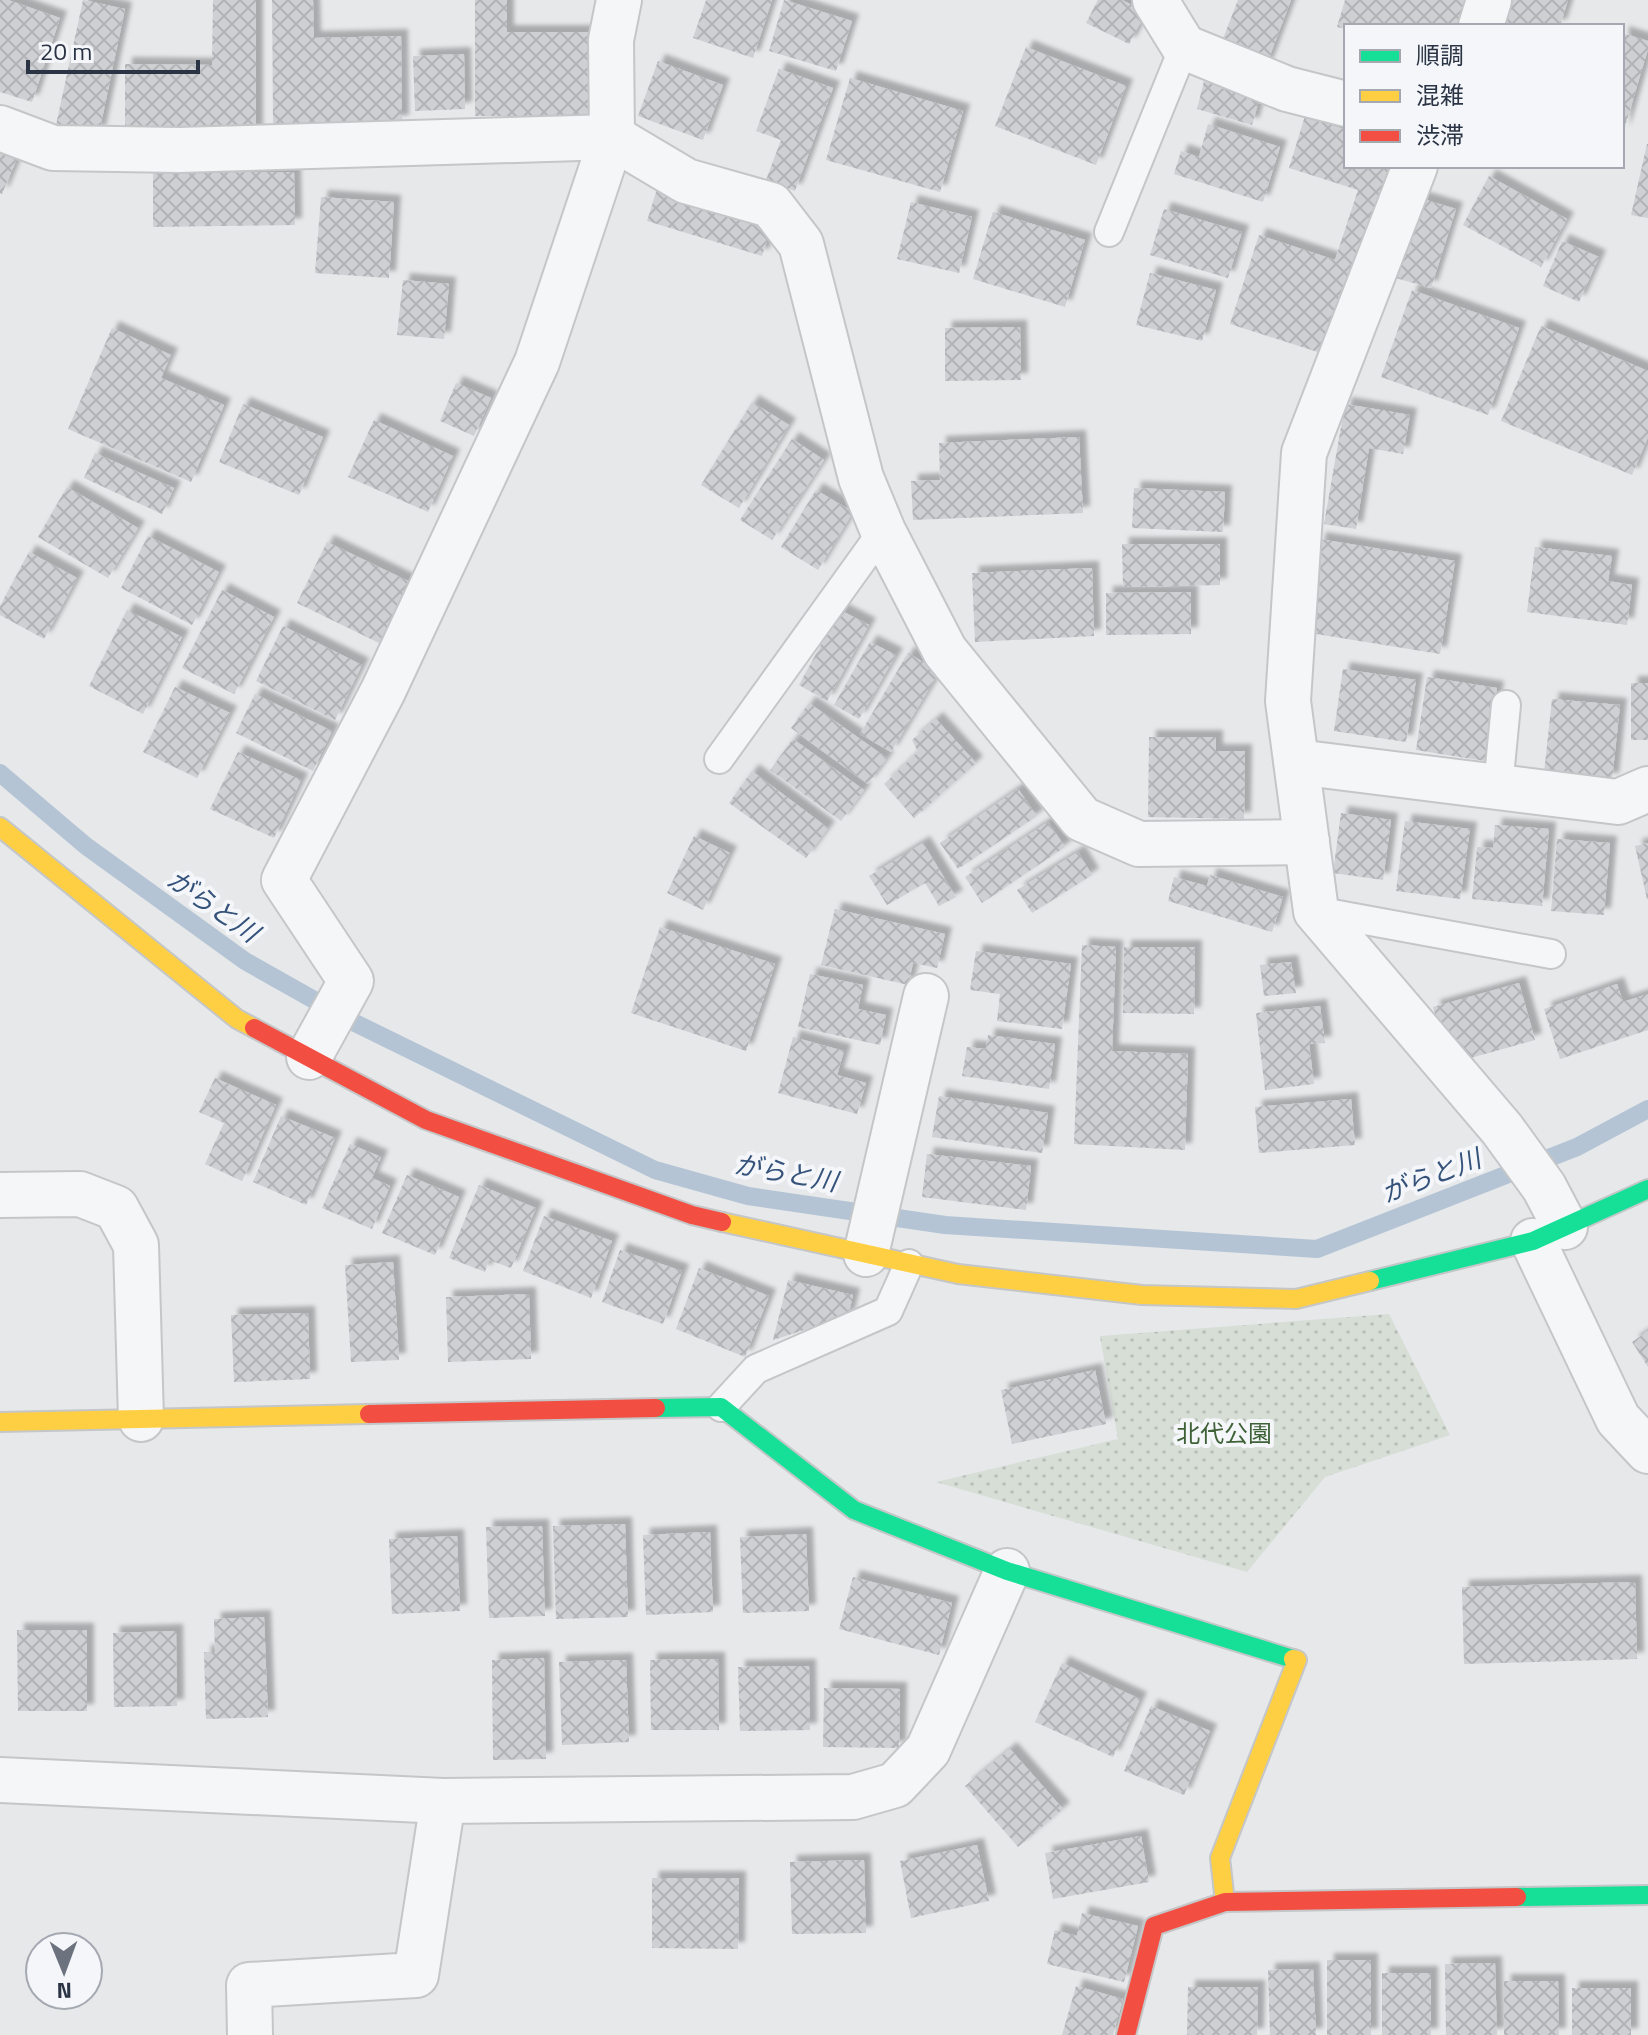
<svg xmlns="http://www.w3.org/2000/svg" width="1648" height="2035" font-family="'Titillium Web','Noto Sans JP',sans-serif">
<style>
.park{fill:url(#park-dots)}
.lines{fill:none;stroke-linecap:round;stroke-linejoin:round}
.stream{stroke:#b4c4d5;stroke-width:18}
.building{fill:url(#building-cross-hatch);filter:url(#shadow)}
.lane-casing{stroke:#c4c6c8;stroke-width:32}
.street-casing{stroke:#c4c6c8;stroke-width:48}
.fast-casing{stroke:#c4c6c8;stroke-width:22}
.slow-casing{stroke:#c4c6c8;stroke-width:22}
.jam-casing{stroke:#c4c6c8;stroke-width:22}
.lane{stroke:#f5f6f7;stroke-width:28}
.street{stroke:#f5f6f7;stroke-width:44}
.fast{stroke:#16e098;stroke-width:18}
.slow{stroke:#ffcf43;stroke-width:18}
.jam{stroke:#f24e42;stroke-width:18}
.labels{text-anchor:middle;stroke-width:8;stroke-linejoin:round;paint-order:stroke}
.park-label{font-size:24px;fill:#3f6138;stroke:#f4f6f9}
.water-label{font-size:26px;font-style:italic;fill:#34527a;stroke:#f4f6f9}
</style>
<defs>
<pattern id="park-dots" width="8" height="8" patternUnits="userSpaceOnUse" patternTransform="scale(2)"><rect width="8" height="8" fill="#d6ded6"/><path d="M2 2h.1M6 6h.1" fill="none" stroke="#b8bfb9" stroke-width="1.8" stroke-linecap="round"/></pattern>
<pattern id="building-cross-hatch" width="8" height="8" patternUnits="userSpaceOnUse" patternTransform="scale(2)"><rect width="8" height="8" fill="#ced0d3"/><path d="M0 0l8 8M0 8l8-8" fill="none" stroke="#b1b3b6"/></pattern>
<filter id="shadow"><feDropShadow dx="7" dy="-7" stdDeviation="2" flood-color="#0004"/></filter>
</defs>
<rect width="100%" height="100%" fill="#e6e8ea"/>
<polygon class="park" points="1389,1314 1450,1435 1325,1477 1247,1572 936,1482 1118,1439 1100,1336"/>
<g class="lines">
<polyline class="stream" points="0,773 86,846 245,961 355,1023 655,1170 748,1196 945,1225 1317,1249 1577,1147 1648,1109"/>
</g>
<g class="building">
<polygon points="0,0 8,0 60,18 32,102 0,92"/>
<polygon points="83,0 125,9 99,133 56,125"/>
<polygon points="213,0 256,0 256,134 125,134 125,64 212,65"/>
<polygon points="272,0 313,0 314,38 401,36 402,122 273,124"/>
<polygon points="475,0 507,0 507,32 590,32 590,116 475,116"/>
<polygon points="706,0 772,0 753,58 693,38"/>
<polygon points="784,0 852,21 836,71 769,51"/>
<polygon points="1098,0 1122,0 1146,12 1129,44 1086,23"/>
<polygon points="1238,0 1291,0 1266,66 1219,49"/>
<polygon points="1345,0 1470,0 1463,26 1346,26 1346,29 1337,27"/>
<polygon points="1505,0 1568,0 1560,26 1497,26"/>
<polygon points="1622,33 1648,41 1648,49 1623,133"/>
<polygon points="1026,47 1126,86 1096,165 995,126"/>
<polygon points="464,54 465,109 415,111 413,56"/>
<polygon points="658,61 723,85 703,140 638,116"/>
<polygon points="779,69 833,88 795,191 766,180 781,140 756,131"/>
<polygon points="850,78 963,111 940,192 826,160"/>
<polygon points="1204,81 1260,97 1252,125 1197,109"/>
<polygon points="1305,116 1346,130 1346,166 1389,166 1327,355 1230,324 1259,235 1335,260 1358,190 1289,168"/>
<polygon points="1208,124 1280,147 1263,202 1174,174 1181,151 1199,157"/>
<polygon points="1647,144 1648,144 1648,218 1631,215"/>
<polygon points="0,148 18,156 2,194 0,193"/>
<polygon points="294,172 295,225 153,227 153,173"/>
<polygon points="1489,176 1567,219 1541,267 1463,225"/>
<polygon points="658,186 773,222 762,256 647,221"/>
<polygon points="321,197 394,202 389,278 315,273"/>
<polygon points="1416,197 1456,209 1431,288 1392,277"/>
<polygon points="911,202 972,217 959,273 897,259"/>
<polygon points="1164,209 1242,232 1228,278 1150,255"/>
<polygon points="993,212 1085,240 1065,307 973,279"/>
<polygon points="1562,241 1599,257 1579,302 1543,286"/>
<polygon points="1150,273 1216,290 1202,341 1136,325"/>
<polygon points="403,280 449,284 444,339 397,335"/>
<polygon points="1412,290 1519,328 1488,415 1381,377"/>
<polygon points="1541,326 1648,371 1648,437 1632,475 1501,421"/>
<polygon points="1020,327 1021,380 945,381 945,328"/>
<polygon points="112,328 171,355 161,378 224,405 191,482 68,429"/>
<polygon points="456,383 491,398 474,436 440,421"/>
<polygon points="752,402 789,425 739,508 701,485"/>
<polygon points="243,404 323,437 299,495 219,462"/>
<polygon points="1345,404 1410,415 1403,454 1369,448 1356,529 1324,524"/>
<polygon points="374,420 453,456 428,512 348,477"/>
<polygon points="1079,437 1083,513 913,520 911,481 940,480 939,443"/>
<polygon points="792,439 824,460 772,540 740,520"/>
<polygon points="95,453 174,488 162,514 84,478"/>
<polygon points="67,487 138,528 108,578 38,537"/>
<polygon points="1134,488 1225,492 1223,532 1132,528"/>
<polygon points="816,490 853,512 818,570 781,547"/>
<polygon points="148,536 219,572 192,625 121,588"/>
<polygon points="1319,539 1455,561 1440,654 1304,632"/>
<polygon points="327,542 410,582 379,643 297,603"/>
<polygon points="1122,544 1220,544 1220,585 1123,587"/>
<polygon points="1535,547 1612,556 1608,581 1632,585 1627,625 1527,612"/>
<polygon points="29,552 77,578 44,639 0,615 0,606"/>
<polygon points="1092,568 1094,636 975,642 972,573"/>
<polygon points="222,590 274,617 234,694 182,668"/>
<polygon points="1191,592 1191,634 1106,635 1106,593"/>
<polygon points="127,610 182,637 143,714 89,686"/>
<polygon points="840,610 869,625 827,701 799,685"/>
<polygon points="283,626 362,665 335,720 256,681"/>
<polygon points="870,642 896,655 859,719 834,705"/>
<polygon points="908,653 939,672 891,752 860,734"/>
<polygon points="1343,669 1416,680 1406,742 1334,731"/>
<polygon points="1427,677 1497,688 1485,761 1416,750"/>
<rect x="1631" y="683" width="17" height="57"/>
<polygon points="175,687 230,713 197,778 143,752"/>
<polygon points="255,694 332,731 313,771 236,733"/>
<polygon points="1552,699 1620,705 1612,780 1544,773"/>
<polygon points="809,703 887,758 868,784 791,728"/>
<polygon points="936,719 976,763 914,818 884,784 918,752 912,740"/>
<polygon points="1149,737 1216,737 1216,751 1245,751 1244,819 1148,817"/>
<polygon points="793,739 864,790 841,821 770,770"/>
<polygon points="238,752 301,780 274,838 210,809"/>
<polygon points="752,771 828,828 806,858 729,803"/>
<polygon points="1018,789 1037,816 958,869 940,843"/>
<polygon points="1341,813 1391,820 1383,880 1333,873"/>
<polygon points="1405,821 1470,829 1460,899 1396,891"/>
<polygon points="1048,822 1065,847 982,903 965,877"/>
<polygon points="1495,825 1549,829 1542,906 1472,899 1477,847 1493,848"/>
<polygon points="694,836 730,853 703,910 667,893"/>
<polygon points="1557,839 1610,843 1604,915 1551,911"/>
<polygon points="923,843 956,897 939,906 925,883 887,905 869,876"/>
<polygon points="1648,843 1648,899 1647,899 1635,846"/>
<polygon points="1078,852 1092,875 1032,913 1017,890"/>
<polygon points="1210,875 1283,897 1272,932 1168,901 1174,877 1207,886"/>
<polygon points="835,909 945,934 937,968 913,963 908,985 821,965"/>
<polygon points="660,927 775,964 746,1051 631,1013"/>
<polygon points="1082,945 1116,947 1112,1051 1188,1054 1185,1150 1074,1144"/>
<polygon points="1124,947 1195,947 1194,1014 1123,1013"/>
<polygon points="976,951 1071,964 1062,1029 997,1021 1000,994 970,990"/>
<polygon points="1291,962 1296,993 1264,996 1260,965"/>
<polygon points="810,974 863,985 858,1009 886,1015 880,1045 798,1027"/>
<polygon points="1519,983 1535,1040 1449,1064 1433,1007"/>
<polygon points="1617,984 1623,1002 1648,994 1648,1030 1560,1059 1544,1009"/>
<polygon points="1320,1006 1325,1043 1309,1044 1314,1084 1265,1090 1256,1013"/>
<polygon points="988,1035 1055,1044 1049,1089 962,1076 967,1047 986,1049"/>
<polygon points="793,1037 844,1051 837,1075 866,1083 857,1114 778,1093"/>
<polygon points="215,1078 276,1105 242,1181 205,1164 224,1123 199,1112"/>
<polygon points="939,1096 1048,1113 1042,1153 932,1137"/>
<polygon points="1351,1099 1355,1145 1259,1153 1255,1107"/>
<polygon points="281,1116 335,1138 306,1205 253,1182"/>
<polygon points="350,1144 381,1157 372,1178 390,1186 372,1229 322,1208"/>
<polygon points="927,1154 1031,1166 1026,1210 922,1197"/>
<polygon points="407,1175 459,1197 435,1255 382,1233"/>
<polygon points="479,1185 536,1208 511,1268 489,1260 485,1272 449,1258"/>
<polygon points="544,1216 612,1241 591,1298 523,1271"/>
<polygon points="620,1250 682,1271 663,1324 602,1302"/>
<polygon points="393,1262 399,1360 351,1362 345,1265"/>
<polygon points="699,1268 769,1296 745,1357 676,1329"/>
<polygon points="788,1280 853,1295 848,1316 773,1340"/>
<polygon points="529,1294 531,1359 448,1362 446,1297"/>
<polygon points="308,1313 310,1379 234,1382 231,1315"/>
<polygon points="1648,1331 1648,1367 1632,1342"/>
<polygon points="1095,1370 1106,1424 1012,1444 1001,1390"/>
<polygon points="625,1524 628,1617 556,1619 553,1526"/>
<polygon points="542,1526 545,1616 489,1618 486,1527"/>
<polygon points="710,1532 713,1612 646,1615 643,1535"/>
<polygon points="806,1534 809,1611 743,1613 740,1537"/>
<polygon points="457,1536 460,1611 392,1614 389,1539"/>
<polygon points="853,1577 952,1603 939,1655 839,1629"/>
<polygon points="1635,1582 1637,1659 1464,1664 1462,1587"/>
<polygon points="264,1617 268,1717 206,1719 204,1652 215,1652 214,1619"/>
<polygon points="17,1630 87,1630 87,1711 18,1711"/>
<polygon points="176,1631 177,1706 114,1707 113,1633"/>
<polygon points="544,1658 546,1759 493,1760 492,1660"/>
<polygon points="718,1659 719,1730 651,1730 650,1660"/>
<polygon points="626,1660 629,1742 562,1745 559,1662"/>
<polygon points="1062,1663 1140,1699 1113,1757 1035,1722"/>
<polygon points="809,1666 810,1730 740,1731 738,1667"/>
<polygon points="824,1688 900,1689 899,1748 823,1747"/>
<polygon points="1151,1706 1210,1731 1184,1795 1124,1771"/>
<polygon points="1010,1749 1063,1809 1018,1847 965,1786"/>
<polygon points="1141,1836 1149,1882 1053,1899 1045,1853"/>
<polygon points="977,1845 989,1901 911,1918 900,1861"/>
<polygon points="864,1860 866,1933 792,1934 790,1862"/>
<polygon points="652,1878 739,1878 738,1949 652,1948"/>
<polygon points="1082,1913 1138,1926 1124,1982 1047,1964 1055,1930 1077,1936"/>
<rect x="1327" y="1960" width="44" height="75"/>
<polygon points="1495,1963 1497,2035 1446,2035 1445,1964"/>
<polygon points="1313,1969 1316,2035 1270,2035 1268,1970"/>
<rect x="1382" y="1973" width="49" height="62"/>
<polygon points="1504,1981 1558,1981 1559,2035 1504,2035"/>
<polygon points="1076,1986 1123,1999 1113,2035 1062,2035"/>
<polygon points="1188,1987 1258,1987 1257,2035 1187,2035"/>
<rect x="1572" y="1988" width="59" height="47"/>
</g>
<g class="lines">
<defs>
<g id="lane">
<polyline points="1109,232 1184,47"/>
<polyline points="719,759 883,531"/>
<polyline points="1498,787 1506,705"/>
<polyline points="1316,911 1551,954"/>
<polyline points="721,1407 756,1369 888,1311 909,1264"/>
</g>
<g id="street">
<polyline points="1155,0 1184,47 1287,89 1346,104"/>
<polyline points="1481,26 1489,0"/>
<polyline points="0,128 53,148 179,150 612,137 686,181 771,205 801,244 861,478 883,531 945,651 1082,819 1139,844 1307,842"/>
<polyline points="1415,166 1304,453 1288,701 1316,911 1502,1129 1544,1187 1565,1227"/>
<polyline points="1297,762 1618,802 1648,789"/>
<polyline points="309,1057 351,981 284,880 383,691 537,362 612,137 611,40 619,0"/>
<polyline points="0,1195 80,1194 116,1208 136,1245 141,1419"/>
<polyline points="1533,1241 1618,1419 1648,1451"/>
<polyline points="866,1254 926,996"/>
<polyline points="0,1780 443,1801 853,1797 895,1785 928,1750 1007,1571"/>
<polyline points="250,2035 249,1985 416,1975 443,1801"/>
</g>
<g id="fast">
<polyline points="1370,1281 1533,1241 1648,1189"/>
<polyline points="656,1408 721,1407 854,1510 1007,1571 1293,1659"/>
<polyline points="1517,1897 1648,1895"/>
</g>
<g id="slow">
<polyline points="0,827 237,1019 254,1028"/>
<polyline points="722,1222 958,1274 1142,1295 1296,1299 1370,1281"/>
<polyline points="0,1422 369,1414"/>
<polyline points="1225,1902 1220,1858 1297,1660 1293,1659"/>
</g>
<g id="jam">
<polyline points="254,1028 426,1120 692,1215 722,1222"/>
<polyline points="369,1414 656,1408"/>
<polyline points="1126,2035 1154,1926 1225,1902 1517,1897"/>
</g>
</defs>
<use href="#lane" class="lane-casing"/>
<use href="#street" class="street-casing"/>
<use href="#fast" class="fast-casing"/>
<use href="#slow" class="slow-casing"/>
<use href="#jam" class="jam-casing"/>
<use href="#lane" class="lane"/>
<use href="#street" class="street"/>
<use href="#fast" class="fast"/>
<use href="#slow" class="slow"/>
<use href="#jam" class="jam"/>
</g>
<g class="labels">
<g class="park-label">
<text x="1224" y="1442">北代公園</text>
</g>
<g class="water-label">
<text transform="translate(213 906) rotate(35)" y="9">がらと川</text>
<text transform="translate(786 1173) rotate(10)" y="9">がらと川</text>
<text transform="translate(1431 1176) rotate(-21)" y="9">がらと川</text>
</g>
</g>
<rect x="1344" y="24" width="280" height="144" fill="#f4f6f9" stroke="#a4a8b1" stroke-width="2"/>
<rect x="1360" y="50" width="40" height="12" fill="#16e098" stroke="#a4a8b1" stroke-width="2"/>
<text x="1416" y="64" font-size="24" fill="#2b3445">順調</text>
<rect x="1360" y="90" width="40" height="12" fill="#ffcf43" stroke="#a4a8b1" stroke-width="2"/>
<text x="1416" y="104" font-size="24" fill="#2b3445">混雑</text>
<rect x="1360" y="130" width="40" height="12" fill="#f24e42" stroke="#a4a8b1" stroke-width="2"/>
<text x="1416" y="144" font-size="24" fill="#2b3445">渋滞</text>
<g transform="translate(64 1971) rotate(179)"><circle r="38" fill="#f4f6f9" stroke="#a4a8b1" stroke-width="2"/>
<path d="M0-6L14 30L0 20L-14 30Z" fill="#6c737f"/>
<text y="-12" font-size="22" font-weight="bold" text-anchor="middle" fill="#2b3445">N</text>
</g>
<path d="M28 60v12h170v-12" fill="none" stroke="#2b3445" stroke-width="4"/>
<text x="40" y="60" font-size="24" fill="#2b3445" stroke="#f4f6f9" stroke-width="6" paint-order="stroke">20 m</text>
</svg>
